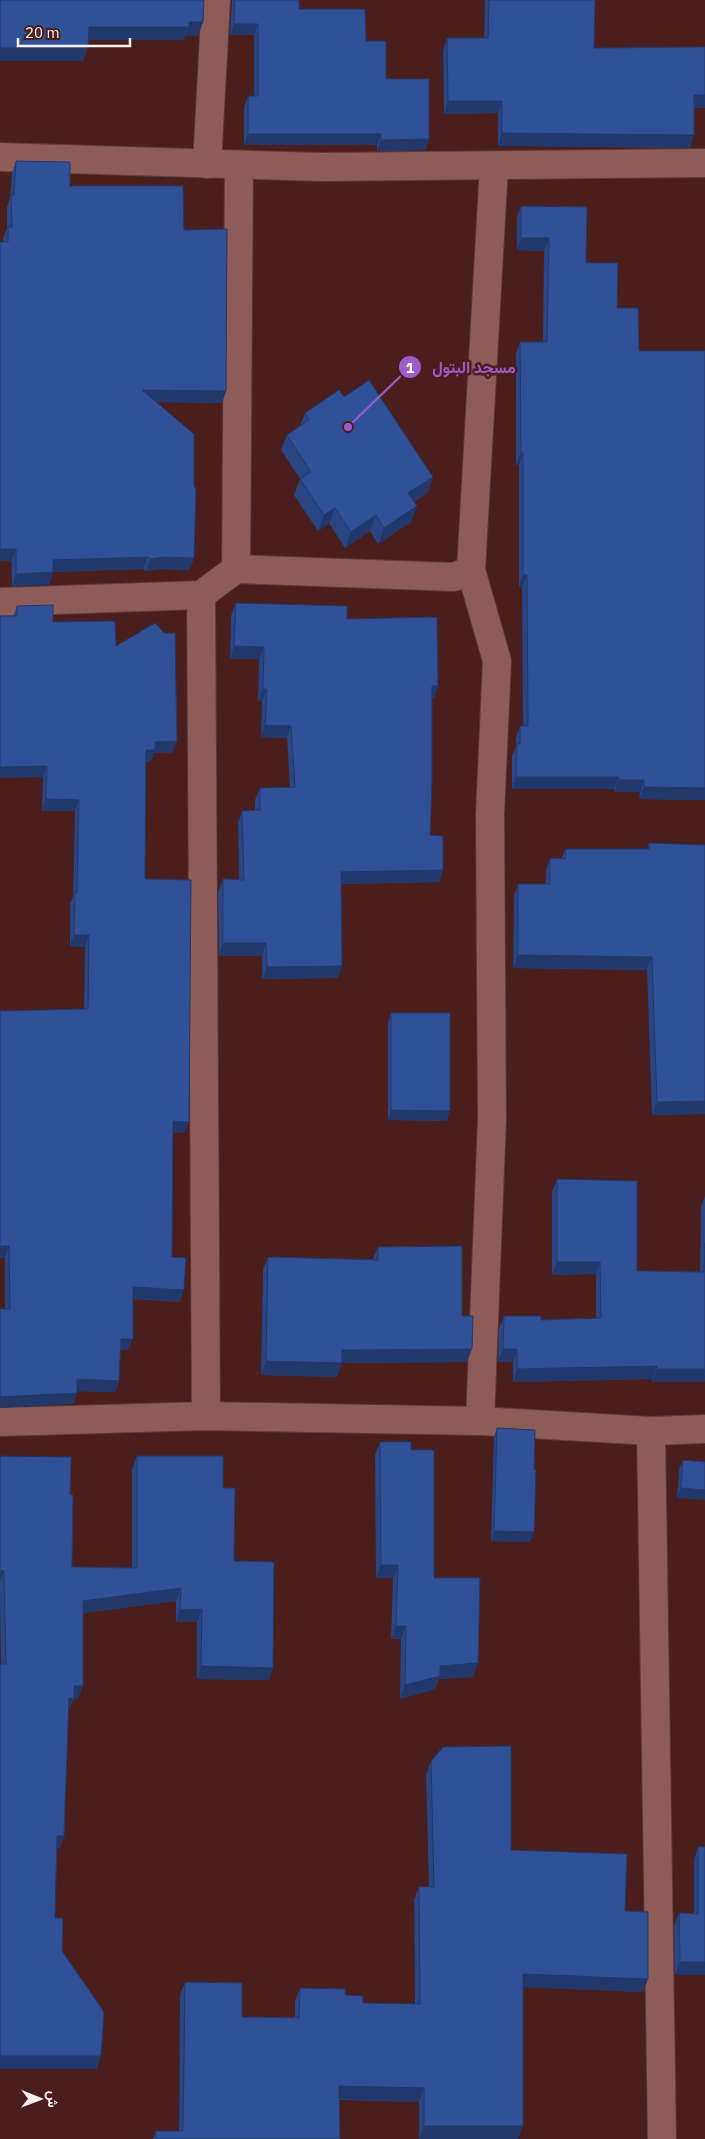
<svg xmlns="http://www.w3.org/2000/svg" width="705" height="2139" font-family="'IBM Plex Sans',Vazirmatn,sans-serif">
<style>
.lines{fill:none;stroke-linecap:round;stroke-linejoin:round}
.street-casing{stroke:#5b3939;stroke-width:30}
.street{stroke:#8e5c58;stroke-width:28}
.wall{fill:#294582}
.shaded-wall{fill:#22386a}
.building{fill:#305097;stroke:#22386a}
.leader{fill:none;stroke:#9b5dcb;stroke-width:2}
.callout-dot{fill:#9b5dcb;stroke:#491e1d;stroke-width:2}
.mark-label{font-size:15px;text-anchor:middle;font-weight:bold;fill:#fff}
.callout-label{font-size:16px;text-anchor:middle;font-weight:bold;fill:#9b5dcb;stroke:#491e1d;stroke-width:5;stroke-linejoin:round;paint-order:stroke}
</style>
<rect width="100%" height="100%" fill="#491e1d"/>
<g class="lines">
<defs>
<g id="street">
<polyline points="0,157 322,167 705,163"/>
<polyline points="207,164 216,0"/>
<polyline points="236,569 239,165"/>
<polyline points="201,595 206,1416"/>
<polyline points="0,602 201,595 236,569 454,577 471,570"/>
<polyline points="480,1421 492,1119 490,814 497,661 471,570 494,166"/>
<polyline points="0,1422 206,1416 480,1421 651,1431 705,1429"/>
<polyline points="651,1431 662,2139"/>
</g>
</defs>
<use href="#street" class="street-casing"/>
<use href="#street" class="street"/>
</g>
<g class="wall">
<polygon points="232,0 299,0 299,9 366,41 386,79 429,139 425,150 377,151 377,145 244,145 244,107 248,96 254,96 254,35 230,35"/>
<polygon points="485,0 595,0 594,48 705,108 694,108 690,148 498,146 498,113 444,114 443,51 447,38 484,38"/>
<polygon points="16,161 70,186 184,230 226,391 222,403 156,402 194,558 189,570 159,569 146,571 143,569 53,572 49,585 12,586 3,239 7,228 7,207 10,198 12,173"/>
<polygon points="521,206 586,263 617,308 639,351 705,800 639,799 640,792 614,792 614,789 512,789 512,756 516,747 516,738 520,726 523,726 522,587 519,587 519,465 516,465 516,354 520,342 543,342 544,251 517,250 517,218"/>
<polygon points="344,397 433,477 427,493 414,502 411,522 378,544 370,531 345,548 329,523 318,531 294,495 300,479 281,450 287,435 300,426 305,413"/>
<polygon points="236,603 347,619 438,686 434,698 432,698 430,835 443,870 439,882 341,884 342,966 338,978 262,979 262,956 219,956 218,892 223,879 239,880 238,823 242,811 255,810 255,800 260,788 290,788 287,738 261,737 262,701 258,701 259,659 230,659 231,616"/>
<polygon points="17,606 53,622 116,646 177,741 172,753 154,753 151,761 146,762 145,879 189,1122 184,1133 173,1133 172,1257 180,1302 133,1299 128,1350 120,1350 119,1381 115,1392 77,1391 73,1404 5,1309 5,1258 0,1258 0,1011 84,1009 85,947 70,946 70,904 73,897 75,811 42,811 43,777 13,616"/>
<polygon points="649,843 705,845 705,1114 652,1115 647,970 513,968 514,896 518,884 546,884 546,871 550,858 562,858 565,849 647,849"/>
<polygon points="391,1013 447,1121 388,1120 388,1023"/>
<polygon points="557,1179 637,1271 700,1272 701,1206 705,1196 705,1380 704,1382 652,1382 652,1379 513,1382 513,1362 498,1362 499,1329 504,1316 541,1320 596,1319 596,1274 552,1275 552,1192"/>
<polygon points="378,1247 462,1316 467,1362 342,1363 337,1377 261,1375 263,1270 268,1257 373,1259"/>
<polygon points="497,1428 530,1542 491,1541 494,1437"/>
<polygon points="380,1442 411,1450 434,1578 473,1677 439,1679 435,1689 400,1699 401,1639 391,1639 393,1578 376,1578 375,1455"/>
<polygon points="0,1456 70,1495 72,1567 132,1568 132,1469 137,1456 223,1488 234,1561 269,1680 197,1679 197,1622 176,1622 176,1601 83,1613 78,1699 74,1698 69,1710 68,1710 64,1836 60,1848 56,1848 55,1918 62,1951 97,2069 0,2069 0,1664 1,1664 0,1607"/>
<polygon points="683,1460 705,1462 677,1498 679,1470"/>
<polygon points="431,1761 511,1850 625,1911 643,1992 523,1987 518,2139 419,2139 419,2102 340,2100 340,2139 153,2139 156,2131 179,2131 180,1995 185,1982 242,2017 295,2018 295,2001 300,1988 345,1995 363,2003 415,2004 414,1900 419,1887 429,1887 426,1774"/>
<polygon points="698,1847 705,1847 705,1975 675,1975 674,1926 679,1913 694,1914 694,1860"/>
</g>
<g class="shaded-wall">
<polygon points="189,22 203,22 198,36 186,36 184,40 84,40 89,27"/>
<polygon points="234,24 258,24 254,35 230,35"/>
<polygon points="0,48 88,48 83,61 0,61"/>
<polygon points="694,95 705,95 705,108 689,108"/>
<polygon points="448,101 502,101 498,113 444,114"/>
<polygon points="502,133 694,135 690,148 498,146"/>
<polygon points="248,134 381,134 377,145 244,145"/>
<polygon points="429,139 425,150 377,151 381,140"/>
<polygon points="521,238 549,238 544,251 517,250"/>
<polygon points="142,390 226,391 222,403 138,402"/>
<polygon points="521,453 523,453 519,465 516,465"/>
<polygon points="433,477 427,493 403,509 408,493"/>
<polygon points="417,506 411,522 378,544 384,528"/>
<polygon points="335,508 329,523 318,531 324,515"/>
<polygon points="376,515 370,531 345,548 351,532"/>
<polygon points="0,549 16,549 11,561 0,561"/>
<polygon points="148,557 143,569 49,572 53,560"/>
<polygon points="163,557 194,558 189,570 159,569 146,571 150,559"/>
<polygon points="53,572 49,585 12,586 16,574"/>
<polygon points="523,575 527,575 522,587 519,587"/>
<polygon points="234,646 264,647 259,659 230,659"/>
<polygon points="432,686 438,686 434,698 427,698"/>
<polygon points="263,689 267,689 262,701 258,701"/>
<polygon points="265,725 291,726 287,738 261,737"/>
<polygon points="177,741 172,753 154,753 151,761 142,762 146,750 155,742"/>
<polygon points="47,766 43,777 0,778 0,767"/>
<polygon points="516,777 619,777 614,789 512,789"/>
<polygon points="619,780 644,780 640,792 614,792"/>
<polygon points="644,787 705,788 705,800 639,799"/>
<polygon points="46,799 79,800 75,811 42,811"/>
<polygon points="443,870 439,882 337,884 341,872"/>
<polygon points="74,935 89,935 85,947 70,946"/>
<polygon points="223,943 266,943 262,956 219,956"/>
<polygon points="518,955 652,957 647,970 513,968"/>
<polygon points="342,966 338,978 262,979 267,967"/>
<polygon points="705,1101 705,1114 652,1115 657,1102"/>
<polygon points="391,1110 450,1111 447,1121 388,1120"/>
<polygon points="173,1121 189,1122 184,1133 169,1133"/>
<polygon points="0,1246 9,1246 5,1258 0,1258"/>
<polygon points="557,1262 600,1262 596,1274 552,1275"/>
<polygon points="133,1287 184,1290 180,1302 129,1298"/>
<polygon points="121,1339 133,1339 128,1350 117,1350"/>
<polygon points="472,1349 467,1362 337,1363 342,1350"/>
<polygon points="503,1349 517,1349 513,1362 498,1362"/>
<polygon points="266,1361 342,1363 337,1377 261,1375"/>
<polygon points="657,1366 652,1379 513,1382 517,1369"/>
<polygon points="657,1369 705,1369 705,1380 704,1382 652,1382"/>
<polygon points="77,1379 119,1381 115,1392 73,1391"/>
<polygon points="77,1393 73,1404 0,1408 0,1397"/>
<polygon points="681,1488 705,1490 705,1500 677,1498"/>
<polygon points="494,1531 534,1532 530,1542 491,1541"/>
<polygon points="381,1565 398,1565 393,1578 376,1578"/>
<polygon points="0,1570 4,1571 0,1582"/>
<polygon points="181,1588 176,1601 78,1614 83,1601"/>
<polygon points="202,1609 197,1622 176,1622 180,1610"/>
<polygon points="396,1626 406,1626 401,1639 391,1639"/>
<polygon points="478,1663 473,1677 439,1679 435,1689 400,1699 405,1685 440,1666"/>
<polygon points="201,1666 273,1668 269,1680 197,1679"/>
<polygon points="74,1686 83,1686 78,1699 74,1698 69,1710 64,1710"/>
<polygon points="57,1836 64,1836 60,1848 52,1848"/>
<polygon points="680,1962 705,1962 705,1975 675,1975"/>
<polygon points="523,1974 648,1979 643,1992 518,1987"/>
<polygon points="0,2056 101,2056 97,2069 0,2069"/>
<polygon points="339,2086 424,2088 419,2102 335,2099"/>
<polygon points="424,2126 523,2126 518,2139 419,2139"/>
</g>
<g class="building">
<polygon points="0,0 204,0 203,22 189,22 189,27 89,27 88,48 0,48"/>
<polygon points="235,0 299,0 299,9 365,9 366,41 386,41 386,79 429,79 429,139 381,140 381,134 248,134 248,96 258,96 258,24 234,24"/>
<polygon points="489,0 595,0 594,48 705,47 705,95 694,95 694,135 502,133 502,101 448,101 447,38 488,38"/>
<polygon points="16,161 70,162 70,186 183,186 184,230 227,229 226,391 142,390 194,434 194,486 196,489 194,558 163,557 150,559 148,557 53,560 53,572 16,574 16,549 0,549 0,242 8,242 8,227 12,227 11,195 14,195"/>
<polygon points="521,206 587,207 586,263 618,263 617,308 638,308 639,351 705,351 705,788 644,787 644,780 619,780 619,777 516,777 517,743 520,744 520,726 528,726 527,575 523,575 523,453 521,453 520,342 547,342 549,238 521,238"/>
<polygon points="369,380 433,477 408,493 417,506 384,528 376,515 351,532 335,508 324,515 300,479 311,472 287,435 309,420 305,413 339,390 344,397"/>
<polygon points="236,603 347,606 347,619 437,617 438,686 432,686 432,783 430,835 443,836 443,870 341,872 342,966 267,967 266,943 223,943 223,879 244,880 242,811 260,810 260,788 295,787 291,726 265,725 267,689 263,689 264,647 234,646"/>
<polygon points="53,605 53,622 115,621 116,646 155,623 164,633 175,633 177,741 155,742 155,750 146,750 145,879 191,880 189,1122 173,1121 172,1257 186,1258 184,1290 133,1287 133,1339 121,1339 119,1381 77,1379 77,1393 0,1397 0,1309 10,1309 9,1246 0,1246 0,1011 88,1009 89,935 74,935 75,893 77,893 79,800 46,799 47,766 0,767 0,616 17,616 17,606"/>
<polygon points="649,843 705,845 705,1101 657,1102 652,957 518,955 518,884 550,884 550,858 566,859 565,849 649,849"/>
<polygon points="391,1013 450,1013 450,1111 391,1110"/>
<polygon points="557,1179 637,1181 637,1271 704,1272 705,1243 705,1369 657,1369 657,1366 517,1369 517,1349 503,1349 504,1316 541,1316 541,1320 601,1318 600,1262 557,1262"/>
<polygon points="462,1246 462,1316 473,1316 472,1349 342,1350 342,1363 266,1361 268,1257 378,1260 378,1247"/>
<polygon points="497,1428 535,1430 534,1470 536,1470 534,1532 494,1531"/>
<polygon points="380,1442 411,1442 411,1450 434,1450 434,1578 480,1578 478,1663 440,1666 440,1676 405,1685 406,1626 396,1626 398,1565 381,1565"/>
<polygon points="0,1456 71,1457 70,1495 73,1495 72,1567 137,1568 137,1456 223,1456 223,1488 235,1488 234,1561 274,1562 273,1668 201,1666 202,1609 180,1610 181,1588 83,1601 83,1686 74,1686 74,1698 69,1698 64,1836 57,1836 55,1918 63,1918 62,1951 104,2012 101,2056 0,2056 0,1664 6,1664 4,1571 0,1570"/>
<polygon points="683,1460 705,1462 705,1490 681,1488"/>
<polygon points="511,1746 511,1850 627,1854 625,1911 648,1912 648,1979 523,1974 523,2126 424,2126 424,2088 339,2086 340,2139 156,2139 156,2131 183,2131 185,1982 242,1983 242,2017 299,2018 300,1988 345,1989 345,1995 363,1996 363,2003 420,2004 419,1887 434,1887 431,1761 443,1747"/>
<polygon points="698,1847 705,1847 705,1962 680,1962 679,1913 698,1914"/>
</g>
<path class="leader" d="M348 427L410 367"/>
<g class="callout-dot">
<circle cx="348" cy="427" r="5"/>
<circle cx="410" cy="367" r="12"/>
</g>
<g class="mark-label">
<text x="410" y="373">1</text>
</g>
<g class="callout-label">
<text x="474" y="373">مسجد البتول</text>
</g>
<g transform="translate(40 2099) rotate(91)" stroke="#491e1d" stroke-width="4" paint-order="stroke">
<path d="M0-4L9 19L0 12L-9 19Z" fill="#fcf0ef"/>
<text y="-8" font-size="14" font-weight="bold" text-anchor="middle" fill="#fcf0ef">ش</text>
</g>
<path d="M18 38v8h112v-8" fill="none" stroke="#fcf0ef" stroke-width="2.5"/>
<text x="25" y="38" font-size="15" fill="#fcf0ef" stroke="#491e1d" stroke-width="4" paint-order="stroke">20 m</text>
</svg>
